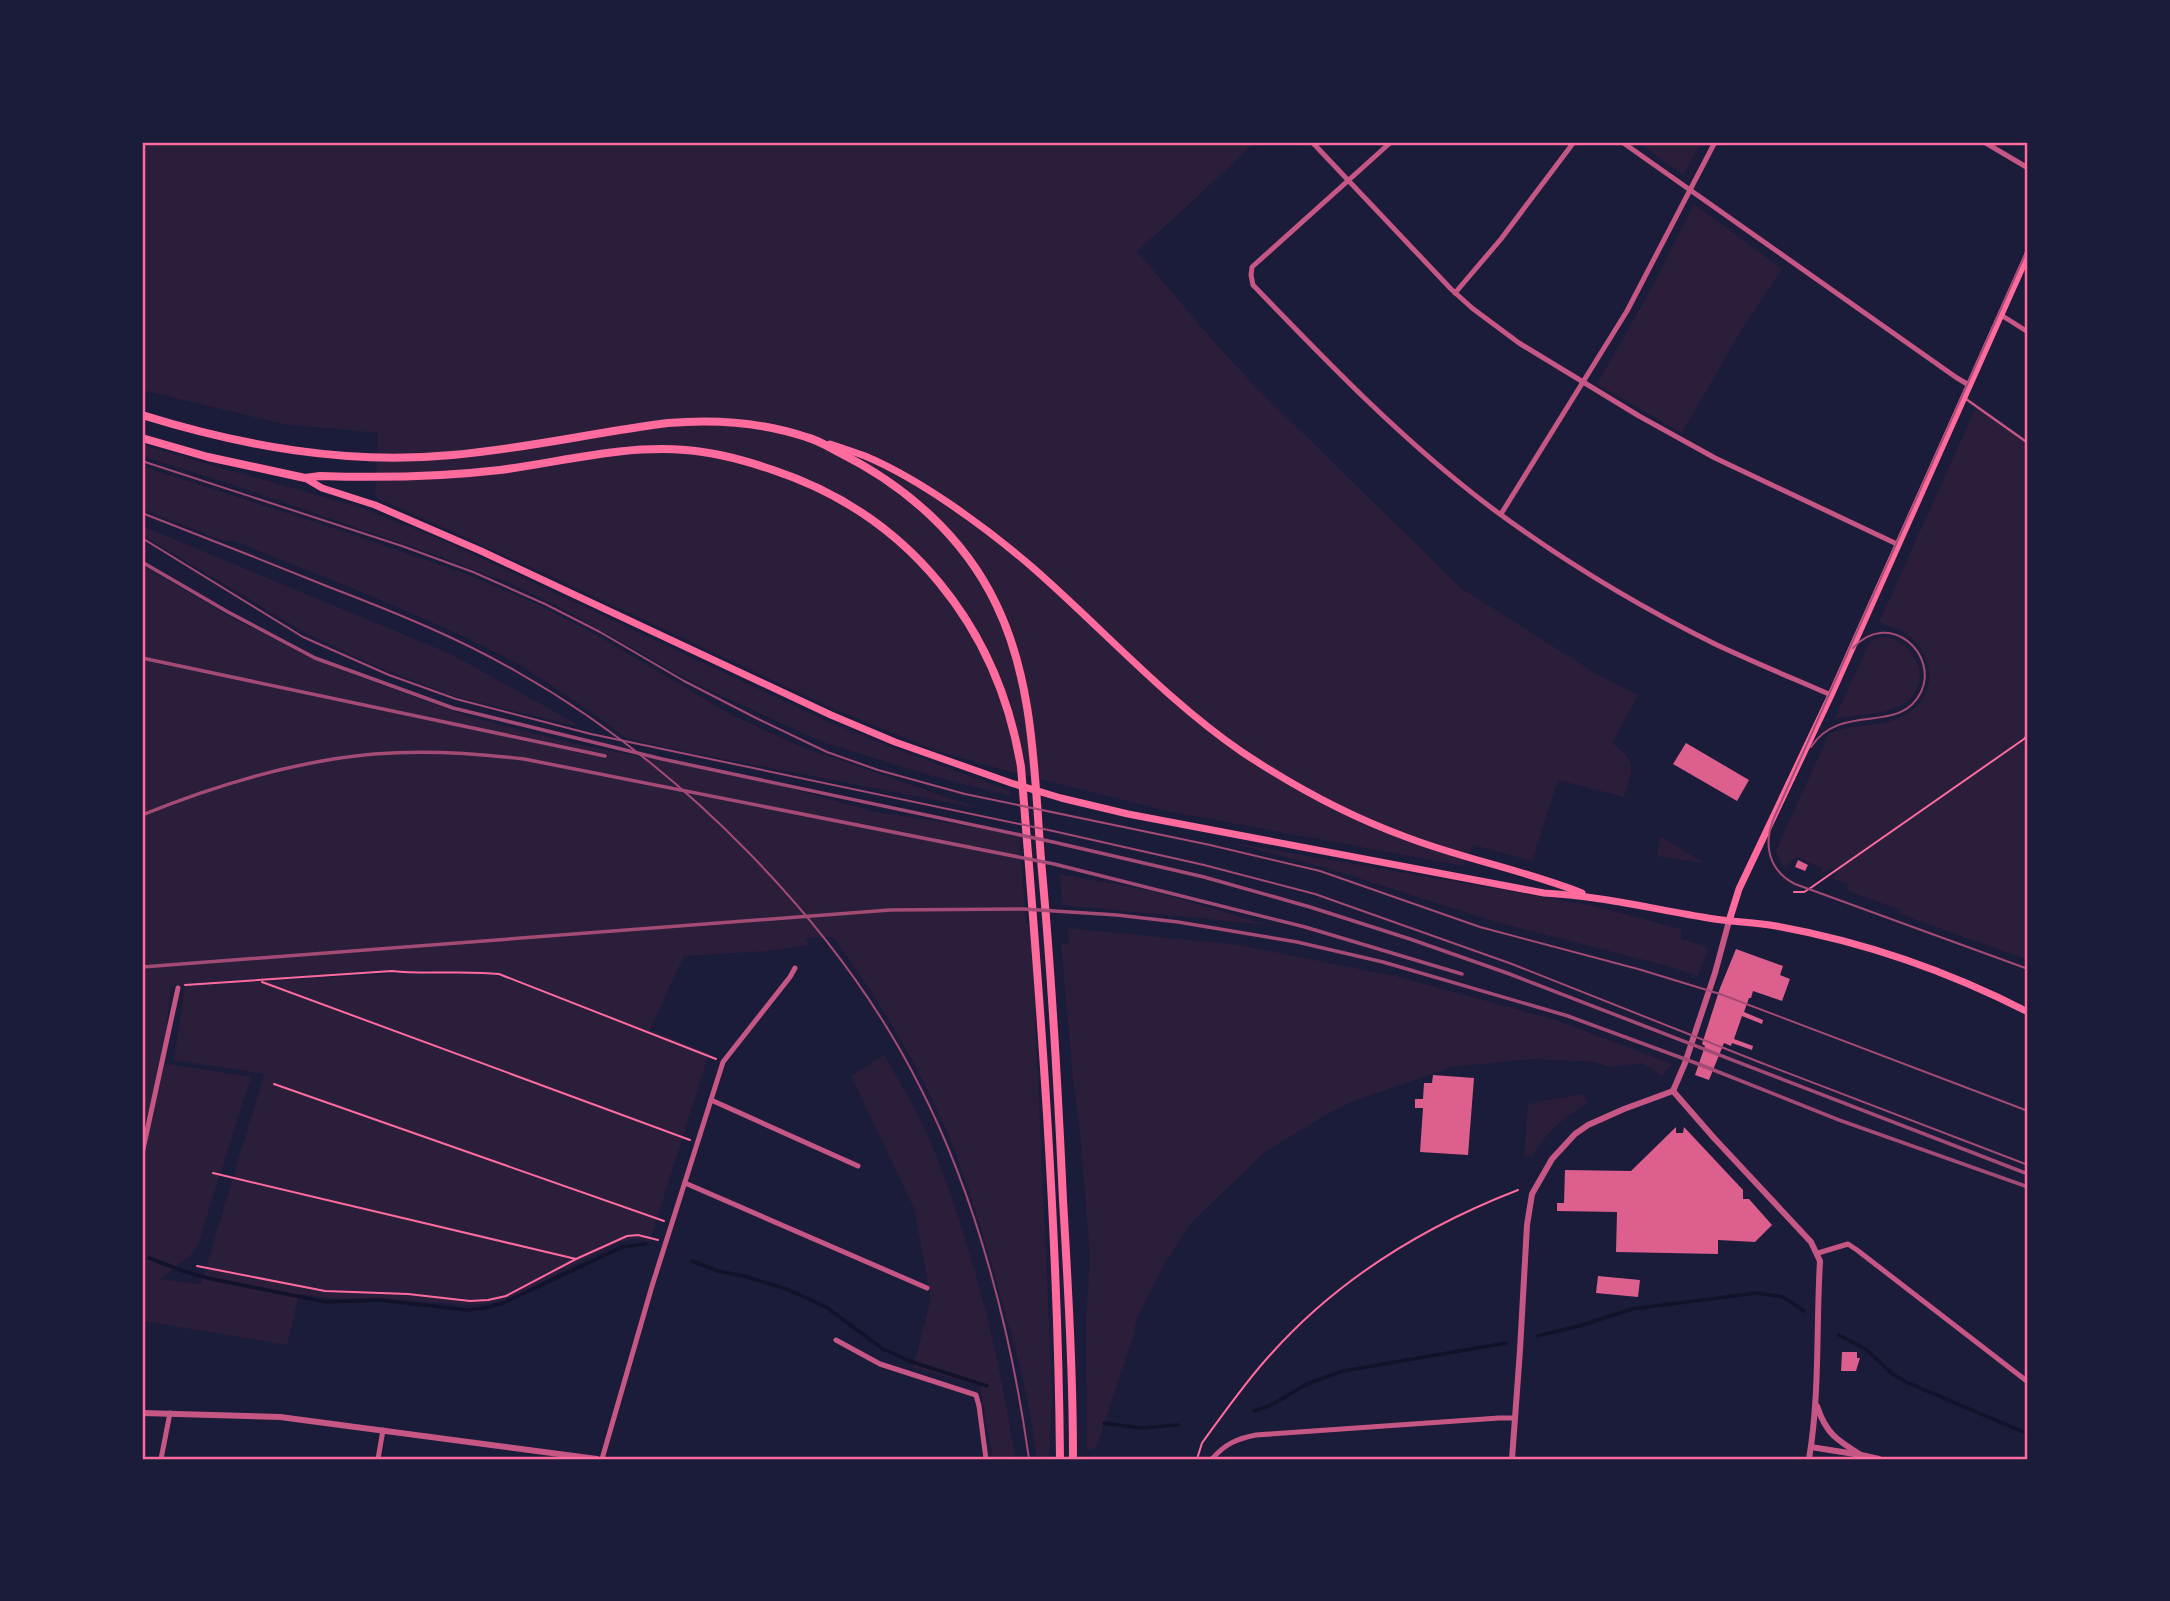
<svg xmlns="http://www.w3.org/2000/svg" width="2170" height="1601" font-family="'Titillium Web',sans-serif">
<style>
.green{fill:#2a1e3b;fill-rule:evenodd}
.lines{fill:none;stroke-linecap:round;stroke-linejoin:round}
.stream{stroke:#12122b;stroke-width:3.5}
.building{fill:#dd5f8e}
.path{stroke:#ff6b9d;stroke-width:2}
.service{stroke:#c65784;stroke-width:2.5}
.minor{stroke:#c65784;stroke-width:5}
.tertiary{stroke:#c65784;stroke-width:6}
.secondary{stroke:#ff6b9d;stroke-width:7}
.primary{stroke:#ff6b9d;stroke-width:8}
.tram{stroke:#a44b75;stroke-width:2}
.rail{stroke:#a44b75;stroke-width:3.5}
.neatline{fill:none;stroke:#ff6b9d;stroke-width:2.5}
</style>
<rect width="100%" height="100%" fill="#1b1b3a"/>
<g class="green">
<path d="M 142,142 L 1255,142 L 1181,212 L 1137,251 L 1215,343 L 1257,388 L 1461,588 L 1595,673 L 1638,695 L 1612,743 C 1638,762 1633,768 1624,797 L 1558,780 L 1532,861 L 1473,845 L 1463,866 L 1167,811 L 1007,771 L 934,750 L 830,707 L 546,574 L 375,497 L 378,433 L 283,424 L 142,390 Z"/>
<polygon points="1638,142 1701,142 1683,175"/>
<polygon points="1694,204 1782,269 1742,329 1682,433 1597,384 1647,296"/>
<path d="M 1976,407 L 2028,445 L 2028,960 L 1900,914 L 1901,910 L 1847,891 L 1848,884 L 1831,878 L 1836,876 L 1833,868 L 1819,875 L 1822,868 L 1797,857 L 1784,867 L 1778,857 L 1776,850 L 1829,734 C 1852,723 1880,728 1903,716 C 1935,701 1937,662 1913,639 C 1903,629 1891,628 1879,622 Z"/>
<polygon points="142,445 362,508 443,540 822,719 878,742 1010,791 1011,796 929,775 822,742 694,683 565,610 509,583 444,558 228,483 142,456"/>
<polygon points="142,466 345,532 469,575 541,606 598,636 732,715 802,747 981,809 678,750 626,738 597,716 522,666 465,637 357,590 234,541 224,541 142,509"/>
<polygon points="142,526 451,654 577,724 576,726 453,696 371,664 306,633 142,535"/>
<path d="M 142,565 L 236,620 L 294,649 L 368,680 L 470,717 L 576,744 L 763,781 L 876,812 L 1019,834 L 1026,924 L 1031,925 L 1052,1391 L 1049,1459 L 1037,1459 C 1031,1405 1016,1350 1001,1298 C 984,1236 966,1174 940,1116 C 911,1052 874,993 833,937 L 806,938 L 810,945 L 769,951 L 684,956 L 650,1030 L 709,1053 L 650,1241 L 634,1239 L 617,1243 L 508,1299 L 483,1304 L 466,1305 L 377,1298 L 336,1299 L 299,1294 L 287,1345 L 142,1321 ZM 432,970 L 432,971 L 231,983 L 258,980 ZM 185,986 L 174,1060 L 264,1074 L 201,1284 L 160,1279 L 190,1256 L 198,1244 L 251,1077 L 162,1063 L 171,987 Z"/>
<path d="M 1882,637 C 1896,638 1906,644 1913,656 C 1919,664 1921,672 1919,682 C 1911,718 1862,712 1834,720 L 1870,641 Z"/>
<polygon points="1660,836 1701,861 1700,863 1657,856"/>
<polygon points="1228,842 1594,906 1681,929 1681,939 1706,946 1708,950 1698,976 1668,966 1496,922 1330,869"/>
<polygon points="1060,874 1152,891 1268,925 1062,905"/>
<polygon points="1068,928 1240,945 1399,977 1556,1020 1672,1064 1662,1076 1642,1063 1610,1067 1594,1062 1532,1059 1452,1067 1351,1102 1327,1114 1264,1153 1191,1223 1166,1261 1137,1318 1132,1340 1096,1448 1087,1450 1086,1321 1090,1258 1081,1141 1073,1080 1061,944 1069,943"/>
<path d="M 884,1055 C 901,1084 919,1113 932,1145 C 972,1245 999,1352 1015,1459 L 993,1459 L 980,1386 L 913,1368 L 931,1298 L 914,1208 L 851,1076 Z"/>
<path d="M 1582,1094 L 1588,1102 C 1565,1117 1546,1132 1532,1156 L 1524,1156 L 1528,1104 Z"/>
</g>
<g class="lines">
<g class="stream">
<polyline points="149,1258 186,1272 212,1279 326,1302 379,1300 467,1310 485,1308 503,1303 622,1247 646,1244"/>
<polyline points="692,1261 718,1271 744,1276 789,1290 826,1307 883,1349 912,1362 987,1386"/>
<polyline points="1839,1335 1867,1350 1892,1374 1906,1382 2028,1434"/>
<polyline points="1537,1336 1579,1326 1632,1309 1757,1293 1783,1297 1804,1311"/>
<polyline points="1254,1411 1271,1405 1307,1384 1343,1371 1506,1343"/>
<polyline points="1104,1423 1141,1428 1178,1425"/>
</g>
</g>
<g class="building">
<polygon points="1686,743 1749,780 1737,801 1673,764"/>
<polygon points="1798,860 1808,865 1805,871 1795,867"/>
<polygon points="1736,949 1783,966 1780,975 1790,979 1782,1001 1753,991 1751,998 1749,998 1744,1012 1763,1020 1762,1024 1742,1016 1734,1039 1753,1046 1752,1050 1732,1043 1731,1046 1724,1043 1709,1080 1695,1075 1705,1046 1702,1044 1720,988"/>
<polygon points="1433,1075 1474,1078 1468,1155 1420,1152 1423,1108 1415,1108 1415,1099 1423,1099 1424,1083 1432,1083"/>
<polygon points="1676,1127 1676,1133 1683,1133 1684,1127 1743,1190 1743,1199 1749,1199 1772,1225 1755,1242 1718,1240 1718,1254 1616,1252 1617,1212 1557,1211 1557,1203 1564,1203 1565,1170 1631,1171"/>
<polygon points="1598,1276 1640,1280 1638,1297 1596,1293"/>
<polygon points="1842,1352 1857,1352 1857,1358 1860,1358 1856,1371 1841,1371"/>
</g>
<g class="lines">
<g class="path">
<polyline points="1794,892 1804,892 1809,889 2024,739 2028,734"/>
<polyline points="262,982 690,1140"/>
<path d="M 185,985 L 392,971 C 428,975 464,970 499,974 L 716,1059"/>
<polyline points="274,1084 664,1221"/>
<polyline points="213,1173 576,1259"/>
<polyline points="197,1266 325,1291 408,1294 470,1301 488,1300 506,1296 576,1259 627,1236 638,1235 658,1240"/>
<path d="M 1197,1459 L 1202,1443 C 1224,1413 1246,1381 1271,1354 C 1338,1279 1425,1226 1518,1190"/>
</g>
<polyline class="service" points="1966,399 2028,443"/>
<g class="minor">
<polyline points="1312,142 1451,289 1472,308 1519,343 1639,416 1715,458 1899,545"/>
<path d="M 1391,142 L 1252,267 L 1251,275 L 1253,285 C 1328,363 1405,443 1493,509 C 1562,560 1638,606 1715,644 C 1753,662 1792,678 1831,695"/>
<polyline points="1622,142 1957,378 1969,385"/>
<polyline points="1984,142 2028,168"/>
<polyline points="1455,293 1501,239 1574,142"/>
<polyline points="2001,315 2028,332"/>
<polyline points="1501,514 1627,311 1715,142"/>
<polyline points="711,1100 858,1166"/>
<polyline points="142,1154 178,988"/>
<polyline points="685,1183 927,1288"/>
<polyline points="1818,1253 1848,1244 1857,1250 2028,1382"/>
<polyline points="836,1340 880,1364 976,1395 979,1406 986,1459"/>
<polyline points="161,1459 170,1413"/>
<polyline points="378,1459 383,1430"/>
<polyline points="602,1459 652,1286 723,1062 790,977 795,968"/>
<path d="M 1212,1459 C 1225,1444 1236,1439 1256,1435 L 1499,1418 L 1514,1418"/>
</g>
<g class="tertiary">
<path d="M 1673,1091 L 1714,1138 L 1811,1242 L 1820,1261 C 1816,1327 1820,1394 1809,1459"/>
<polyline points="1673,1091 1685,1063 1715,973 1729,921"/>
<path d="M 1817,1406 C 1826,1434 1838,1441 1861,1455"/>
<polyline points="142,1413 280,1417 597,1459"/>
<polyline points="1811,1447 1861,1455 1879,1459"/>
<polyline points="1512,1459 1520,1350 1527,1225 1532,1194 1552,1159 1575,1134 1588,1125 1624,1109 1673,1091"/>
</g>
<g class="secondary">
<path d="M 830,444 C 842,448 854,452 865,456 C 920,479 987,528 1032,567 C 1102,628 1165,699 1242,752 C 1293,786 1348,816 1406,837 C 1463,859 1524,870 1582,893"/>
<path d="M 305,478 L 322,488 L 375,505 L 481,551 L 831,715 L 895,742 L 1011,783 L 1061,798 L 1128,814 L 1544,893 C 1600,896 1653,909 1708,918 C 1730,922 1754,922 1776,926 C 1865,942 1948,971 2028,1012"/>
<polyline points="1729,921 1739,889 1831,695 2028,254"/>
</g>
<g class="primary">
<path d="M 142,415 C 242,446 346,465 452,455 C 524,449 596,432 668,423 C 715,419 761,422 806,437 C 818,440 829,447 840,453 C 906,486 964,537 996,604 C 1036,686 1034,782 1042,871 C 1052,980 1058,1090 1063,1200 C 1068,1286 1073,1373 1073,1459"/>
<path d="M 142,438 L 208,457 L 305,478 L 320,476 C 381,478 440,477 500,470 C 562,462 622,445 685,450 C 715,452 744,460 773,470 C 909,515 998,627 1021,767 C 1040,997 1058,1228 1060,1459"/>
</g>
<g class="tram">
<path d="M 2028,248 L 1774,818 C 1763,844 1768,870 1795,884 L 2028,969"/>
<polyline points="142,461 402,546 473,572 545,604 600,632 684,681 756,718 827,752 878,770 965,794 1210,845 1320,871 1480,927 1638,969 1720,994 2028,1111"/>
<path d="M 142,513 C 204,537 267,562 329,587 C 394,612 459,638 519,673 C 678,763 838,923 920,1087 C 977,1198 1012,1336 1029,1459"/>
<polyline points="142,538 303,637 389,675 456,699 591,734 1053,831 1204,865 1315,894 1512,964 1759,1062 2028,1165"/>
<path d="M 1811,747 C 1841,701 1900,736 1921,692 C 1939,655 1890,608 1853,648"/>
</g>
<g class="rail">
<polyline points="142,562 228,612 315,658 453,708 662,759 1053,842 1204,877 1310,907 1410,939 1507,973 2028,1174"/>
<polyline points="142,658 605,756"/>
<path d="M 142,815 C 216,785 294,761 374,754 C 424,750 474,753 524,759 L 1054,864 L 1305,927 L 1462,974"/>
<polyline points="142,967 890,910 1023,909 1117,915 1178,922 1297,942 1383,962 1568,1016 1701,1065 1839,1120 2028,1187"/>
</g>
</g>
<rect width="2170" height="1601" fill="none" stroke="#1b1b3a" stroke-width="287"/>
<rect x="144" y="144" width="1882" height="1314" class="neatline"/>
</svg>
